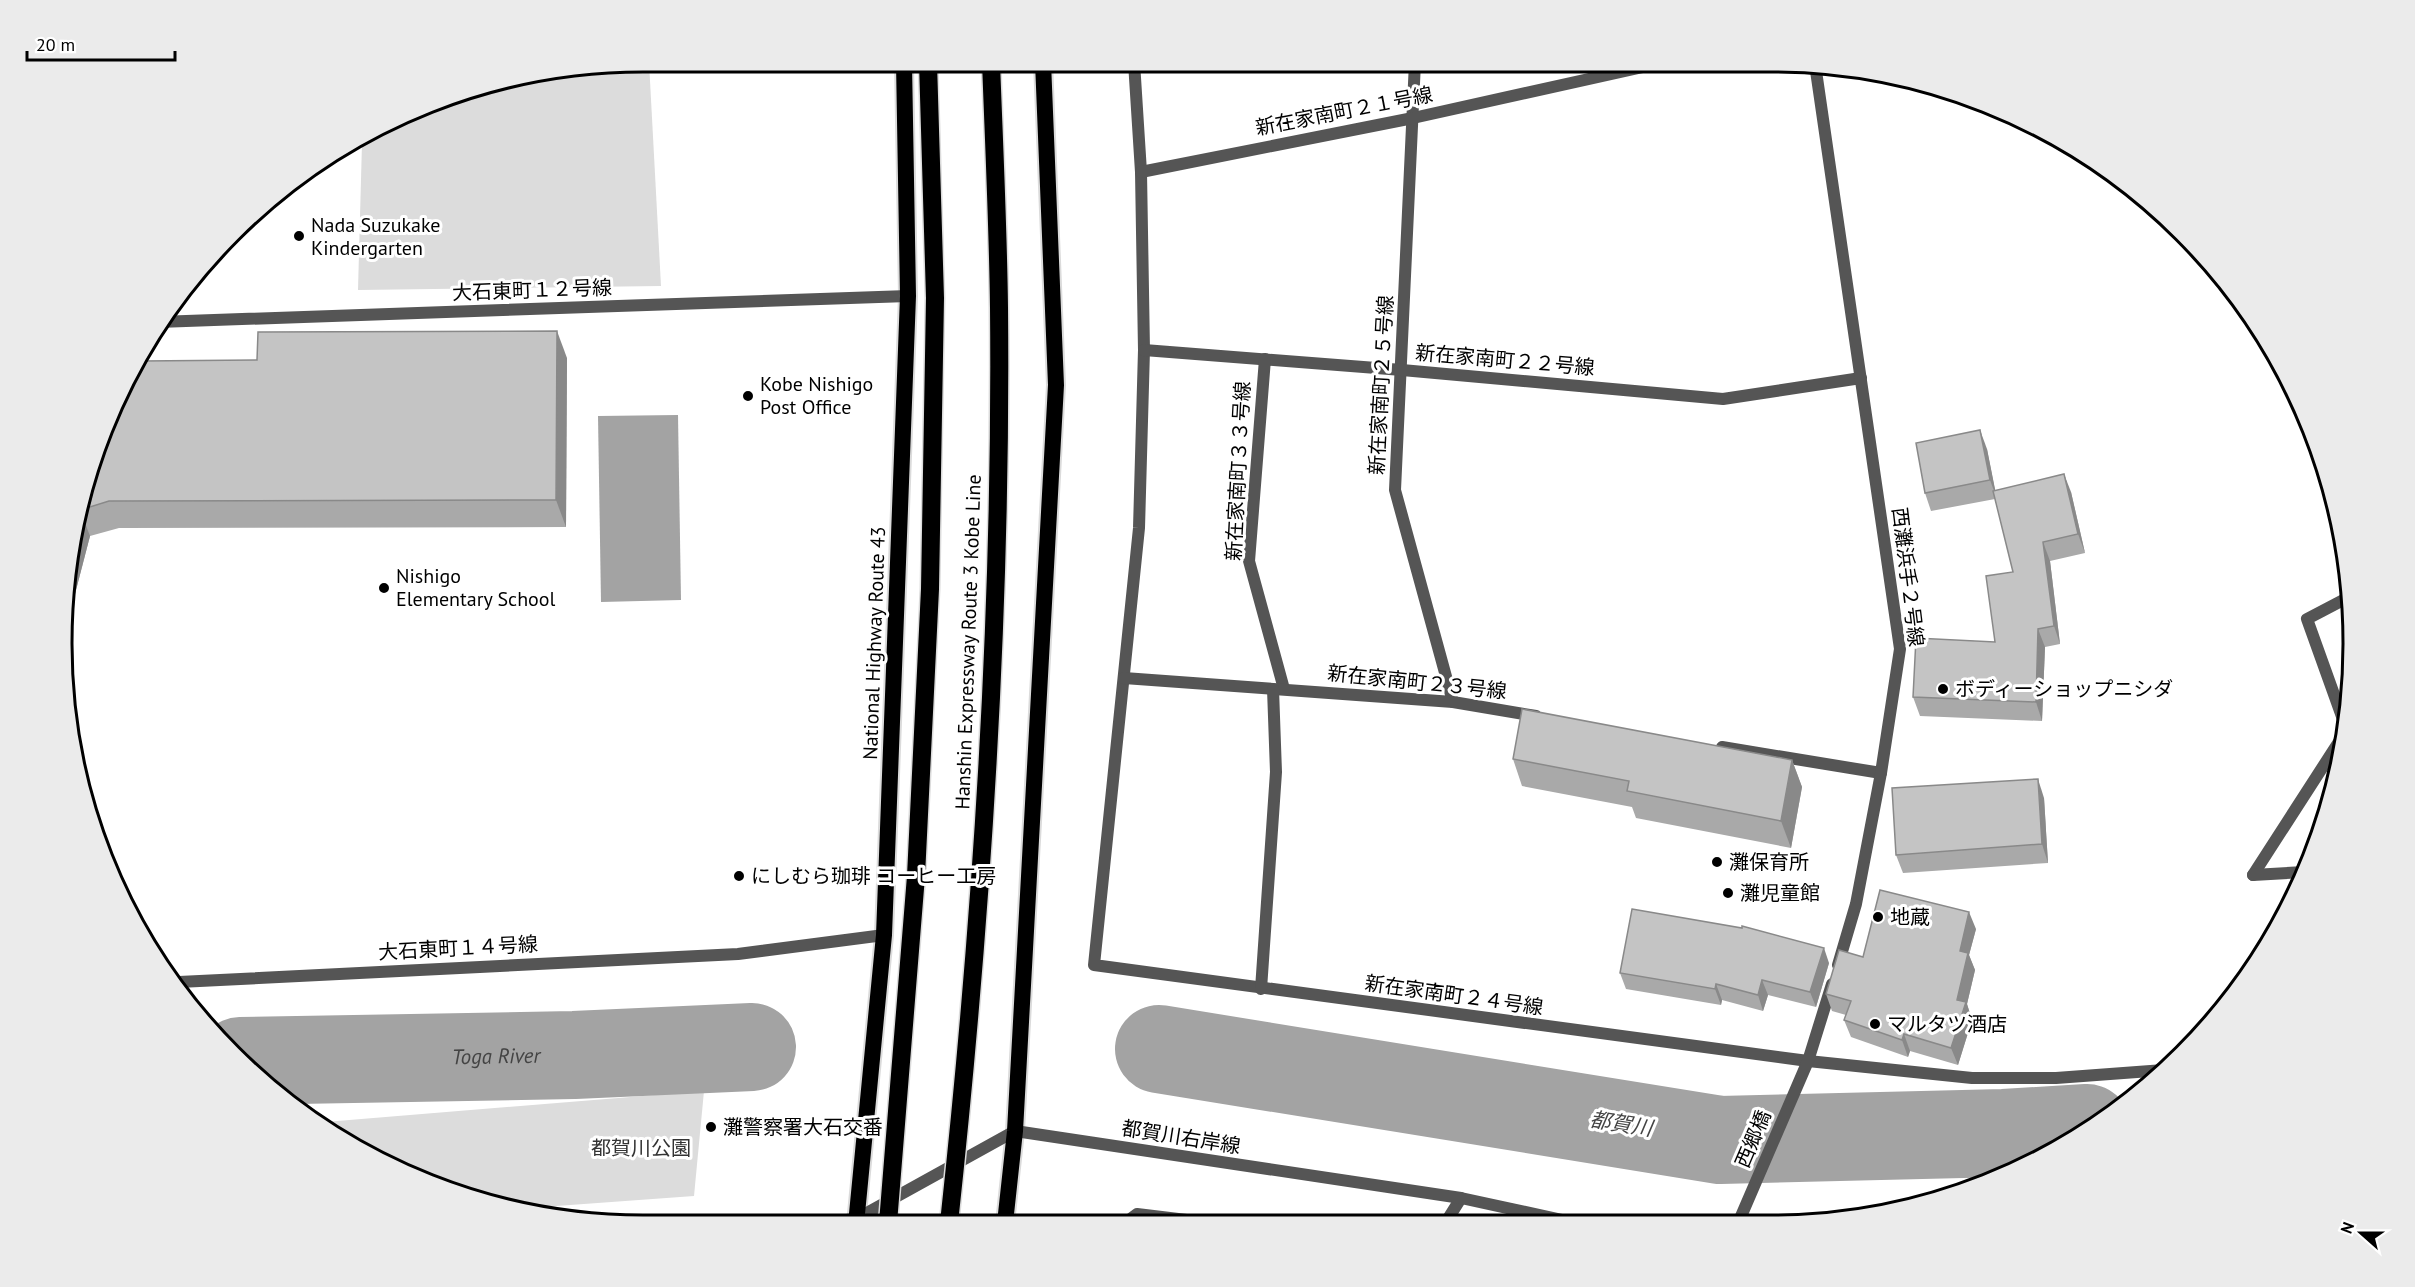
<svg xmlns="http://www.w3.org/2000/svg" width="2415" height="1287" font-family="'PT Sans','Noto Sans JP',sans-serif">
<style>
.green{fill:#dcdcdc}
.water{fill:#a3a3a3}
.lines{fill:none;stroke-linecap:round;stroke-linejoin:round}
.river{stroke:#a3a3a3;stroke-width:88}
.trunk-casing{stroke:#dbdbdb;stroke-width:20}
.minor{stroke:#555;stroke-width:12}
.tertiary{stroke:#555;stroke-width:12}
.trunk{stroke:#000;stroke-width:16}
.motorway-bridge-casing{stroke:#dbdbdb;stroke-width:21;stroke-linecap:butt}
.motorway-bridge{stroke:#000;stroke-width:18}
.wall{fill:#a9a9a9}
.shaded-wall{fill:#898989}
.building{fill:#c4c4c4;stroke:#898989;stroke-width:1.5}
.poi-dot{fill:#000;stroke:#fff;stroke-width:2}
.labels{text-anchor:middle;stroke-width:6;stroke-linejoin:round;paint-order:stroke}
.street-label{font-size:20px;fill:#000;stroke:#fff}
.poi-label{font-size:20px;fill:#000;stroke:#fff;text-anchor:start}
.park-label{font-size:20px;fill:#333;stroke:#fff}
.water-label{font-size:21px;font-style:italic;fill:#444;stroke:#fff}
.rim{fill:none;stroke:#000;stroke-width:3}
</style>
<rect width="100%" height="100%" fill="#fff"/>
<g class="green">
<polygon points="649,62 661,286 358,290 362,143 456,92 530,73"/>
<polygon points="704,1091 694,1196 515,1209 493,1206 386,1165 325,1122"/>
</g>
<polygon class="water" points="678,415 681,600 601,602 598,416"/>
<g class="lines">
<g class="river">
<polyline points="1159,1049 1720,1140 2004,1133 2087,1128"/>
<path id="s1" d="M 240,1061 L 574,1055 L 752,1047"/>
</g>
<defs>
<g id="trunk">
<polyline points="1005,1223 1015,1131 1056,385 1043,62"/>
<polyline points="856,1224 884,935 908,296 904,62"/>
</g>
</defs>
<use href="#trunk" class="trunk-casing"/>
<g class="minor">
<polyline points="1134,62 1141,172 1144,350 1139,528 1094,965 1808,1061 1972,1078 2056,1078 2164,1070"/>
<polyline points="1415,62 1395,490 1453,702"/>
<polyline points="1141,172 1413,118 1661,63"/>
<polyline points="158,322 908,296"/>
<polyline points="1144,350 1402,370 1723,399 1861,378"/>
<polyline points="1265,359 1249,561 1284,689"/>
<polyline points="1124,678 1453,702 1536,716"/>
<polyline points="2345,725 2307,619 2349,597"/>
<polyline points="1722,747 1881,773"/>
<polyline points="2253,875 2344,734"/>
<polyline points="2253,875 2304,872"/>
<polyline points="179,982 738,954 884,935"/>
<polyline points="1261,989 1276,772 1273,689"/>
<polyline points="1446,1222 1461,1198"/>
<polyline points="1125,1223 1137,1214 1203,1222"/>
</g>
<g class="tertiary">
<polyline points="1815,64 1900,649 1881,773 1856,904 1838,965"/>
<polyline points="1739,1221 1808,1061 1832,984"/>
<polyline points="808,1224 856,1219 1015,1131 1461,1198 1567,1221"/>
</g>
<use href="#trunk" class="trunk"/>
<defs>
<g id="motorway-bridge">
<polyline points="888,1223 916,876 930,589 935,298 928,62"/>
<path d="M 949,1223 C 982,919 1002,613 999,307 C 998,226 994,144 991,62"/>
</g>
</defs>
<use href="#motorway-bridge" class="motorway-bridge-casing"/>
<use href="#motorway-bridge" class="motorway-bridge"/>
</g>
<g class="wall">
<polygon points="567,358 566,527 119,528 90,536 69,617 81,493 257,360"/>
<polygon points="1987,449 1995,490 2071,492 2085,553 2050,561 2060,644 2045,647 2042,721 1920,716 1913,697 1995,642 2013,572 1995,499 1931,511 1925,493"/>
<polygon points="1513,759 1792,760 1802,787 1791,848 1636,818 1632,807 1522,786"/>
<polygon points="2044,798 2048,863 1903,873 1896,855"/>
<polygon points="1976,929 1969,955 1975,970 1967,1004 1972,1020 1958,1065 1910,1051 1908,1057 1851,1037 1844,1020 1846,1015 1832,1011 1826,994 1863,957"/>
<polygon points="1829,963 1816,1007 1768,995 1763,1011 1722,1000 1721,1005 1626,989 1620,973"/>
</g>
<g class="shaded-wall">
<polygon points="557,331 567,358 566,527 556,500"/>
<polygon points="1980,430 1987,449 1997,499 1990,480"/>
<polygon points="2064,474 2071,492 2085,553 2078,534"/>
<polygon points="80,510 90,536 69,617 79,515"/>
<polygon points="2043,542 2050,561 2060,644 2054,626"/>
<polygon points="2038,629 2045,647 2042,721 2036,702"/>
<polygon points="1792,760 1802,787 1791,848 1781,821"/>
<polygon points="2038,779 2044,798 2048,863 2042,844"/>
<polygon points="1969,912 1976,929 1969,955 1975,970 1967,1004 1972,1020 1958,1065 1951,1048 1957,1000 1960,951"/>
<polygon points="1824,948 1829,963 1816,1007 1810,992"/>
<polygon points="1762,980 1768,995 1763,1011 1758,995"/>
<polygon points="1716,984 1722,1000 1721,1005 1715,989"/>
<polygon points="1904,1034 1910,1051 1908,1057 1902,1040"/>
</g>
<g class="building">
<polygon points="557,331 556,500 109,501 80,510 79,515 81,493 141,361 257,360 258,332"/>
<polygon points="1980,430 1990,480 1925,493 1916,443"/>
<polygon points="2064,474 2078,534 2043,542 2054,626 2038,629 2036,702 1913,697 1916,638 1995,642 1986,576 2013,572 1993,491"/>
<polygon points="1522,709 1792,760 1781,821 1627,791 1629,781 1513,759"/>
<polygon points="2038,779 2042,844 1896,855 1892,788"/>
<polygon points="1880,890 1969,912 1960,951 1968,953 1957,1000 1966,1002 1951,1048 1904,1034 1902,1040 1844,1020 1851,1001 1826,994 1839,950 1863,957"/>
<polygon points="1632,909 1742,928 1742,926 1824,948 1810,992 1762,980 1758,995 1716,984 1715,989 1620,973"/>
<polygon points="1147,1215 1199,1222 1146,1223"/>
</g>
<g class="poi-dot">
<circle cx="299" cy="236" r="6"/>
<circle cx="748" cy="396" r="6"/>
<circle cx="384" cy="588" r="6"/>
<circle cx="1943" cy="689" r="6"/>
<circle cx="1717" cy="862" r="6"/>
<circle cx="739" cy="876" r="6"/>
<circle cx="1728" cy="893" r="6"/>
<circle cx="1878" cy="917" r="6"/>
<circle cx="1875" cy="1024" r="6"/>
<circle cx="711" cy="1127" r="6"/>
</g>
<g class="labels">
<g class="street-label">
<text transform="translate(1344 111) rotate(-11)" y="7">新在家南町２１号線</text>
<text transform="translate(532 290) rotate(-2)" y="7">大石東町１２号線</text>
<text transform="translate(1505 360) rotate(5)" y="7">新在家南町２２号線</text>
<text transform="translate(1381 385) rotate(-87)" y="7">新在家南町２５号線</text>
<text transform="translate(1238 471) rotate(-87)" y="7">新在家南町３３号線</text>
<text transform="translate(1908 577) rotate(83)" y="7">西灘浜手２号線</text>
<text transform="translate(968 642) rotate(-88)" y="7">Hanshin Expressway Route 3 Kobe Line</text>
<text transform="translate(874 643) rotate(-88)" y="7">National Highway Route 43</text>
<text transform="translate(1417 682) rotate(6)" y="7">新在家南町２３号線</text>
<text transform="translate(458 948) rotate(-3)" y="7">大石東町１４号線</text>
<text transform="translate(1454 995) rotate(8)" y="7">新在家南町２４号線</text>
<text transform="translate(1181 1137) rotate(9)" y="7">都賀川右岸線</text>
<text transform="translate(1753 1139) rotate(-67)" y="7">西郷橋</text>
</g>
<g class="poi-label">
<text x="311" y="232">Nada Suzukake<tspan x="311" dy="23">Kindergarten</tspan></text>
<text x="760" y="391">Kobe Nishigo<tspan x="760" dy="23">Post Office</tspan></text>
<text x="396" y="583">Nishigo<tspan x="396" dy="23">Elementary School</tspan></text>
<text x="1955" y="696">ボディーショップニシダ</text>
<text x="1729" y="869">灘保育所</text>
<text x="751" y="883">にしむら珈琲 コーヒー工房</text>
<text x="1740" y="900">灘児童館</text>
<text x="1890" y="924">地蔵</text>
<text x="1887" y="1031">マルタツ酒店</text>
<text x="723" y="1134">灘警察署大石交番</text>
</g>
<g class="park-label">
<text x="641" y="1155">都賀川公園</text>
</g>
<g class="water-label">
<text dy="7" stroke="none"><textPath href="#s1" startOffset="256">Toga River</textPath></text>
<text transform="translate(1621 1124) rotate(9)" y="7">都賀川</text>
</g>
</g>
<path d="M0 0H2415V1287H0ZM643 72H1772A571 571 0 0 1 2343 643V644A571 571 0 0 1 1772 1215H643A571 571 0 0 1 72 644V643A571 571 0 0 1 643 72Z" fill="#ebebeb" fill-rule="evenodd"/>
<path class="rim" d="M643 72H1772A571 571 0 0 1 2343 643V644A571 571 0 0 1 1772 1215H643A571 571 0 0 1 72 644V643A571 571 0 0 1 643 72Z"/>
<g transform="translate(2361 1233) rotate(291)" stroke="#ffffff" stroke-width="4.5" paint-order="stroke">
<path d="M0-4.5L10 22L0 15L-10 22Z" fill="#000000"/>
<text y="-9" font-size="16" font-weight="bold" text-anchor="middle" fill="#000000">N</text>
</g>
<path d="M27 51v9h148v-9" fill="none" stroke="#000000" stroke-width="3"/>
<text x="36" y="51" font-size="18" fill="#000000" stroke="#ffffff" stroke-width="4.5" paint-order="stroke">20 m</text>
</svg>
